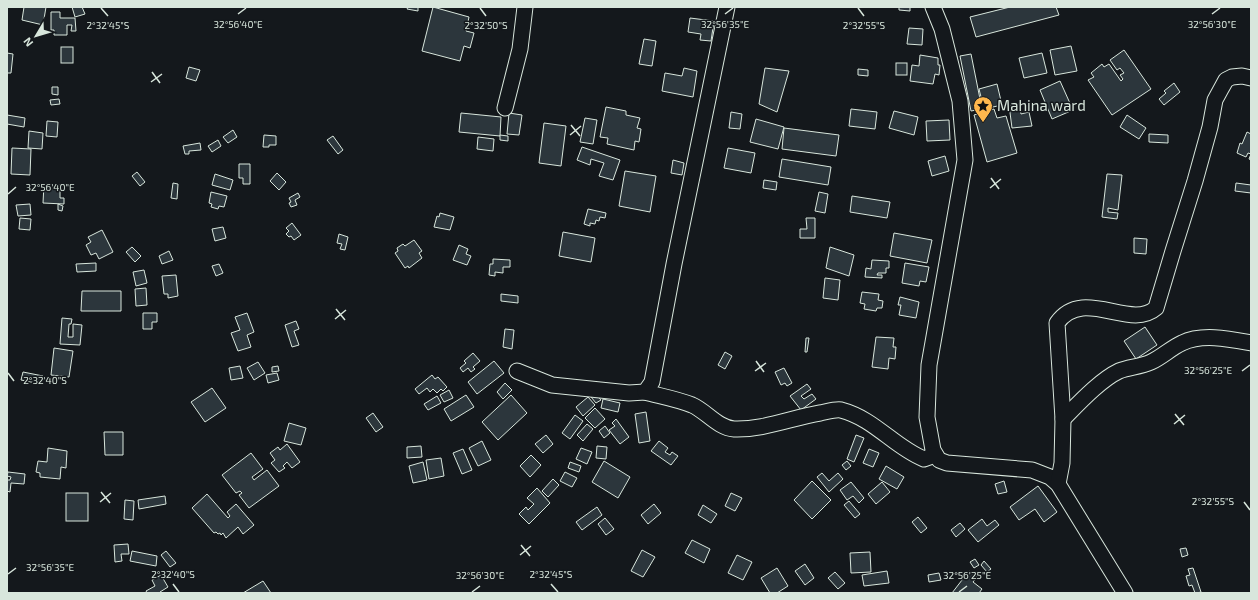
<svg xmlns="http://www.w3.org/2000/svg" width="1258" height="600" font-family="'Exo 2',sans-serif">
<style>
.building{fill:#2c363c;stroke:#d8e6dc}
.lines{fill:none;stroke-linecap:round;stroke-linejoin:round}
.minor-casing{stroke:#d8e6dc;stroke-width:17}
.minor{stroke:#14181c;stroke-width:15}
.ticks{fill:none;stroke:#d8e6dc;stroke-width:1.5}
.labels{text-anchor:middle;stroke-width:3;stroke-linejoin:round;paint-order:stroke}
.poi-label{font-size:15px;fill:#d8e6dc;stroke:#14181c;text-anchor:start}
.ticks-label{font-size:10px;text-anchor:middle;fill:#d8e6dc;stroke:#14181c;stroke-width:3;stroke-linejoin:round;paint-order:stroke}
</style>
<rect width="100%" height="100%" fill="#14181c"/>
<g class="building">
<polygon points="24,7 46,7 43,25 22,20"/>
<polygon points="72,7 82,7 85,14 75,17"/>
<polygon points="408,7 418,7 418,11 407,9"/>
<polygon points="433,7 469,17 466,31 474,33 470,48 464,46 460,61 422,51"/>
<polygon points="899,7 910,7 910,11 899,10"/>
<polygon points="1010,7 1056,7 1059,15 976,37 970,17"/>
<polygon points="51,12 60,12 60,18 75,18 76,31 71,31 72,25 67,25 67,35 54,35 54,30 51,30"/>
<polygon points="690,18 714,21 711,41 700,40 701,34 688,32"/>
<polygon points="909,28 923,29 922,45 907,44"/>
<polygon points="644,39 656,41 652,66 639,64"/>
<polygon points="1071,46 1077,71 1055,75 1050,50"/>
<rect x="61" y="47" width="12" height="16"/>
<polygon points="1124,50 1151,89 1112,115 1088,80 1094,77 1091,73 1102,64 1104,67 1109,64 1121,81 1123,79 1120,75 1124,73 1120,68 1117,70 1110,60"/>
<polygon points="7,53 13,54 11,73 7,73"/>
<polygon points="1042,53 1047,73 1024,78 1019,58"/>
<polygon points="971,54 982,109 971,111 960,56"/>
<polygon points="920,55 938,58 938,65 940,65 939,75 935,74 933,84 910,81 912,65 919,66"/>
<rect x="896" y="63" width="11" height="12"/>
<polygon points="189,67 200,70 196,81 186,78"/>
<polygon points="684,68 697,71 693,97 662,91 665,73 682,76"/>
<polygon points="765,68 789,71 777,112 759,104"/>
<polygon points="858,69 868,70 868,76 858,75"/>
<polygon points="1060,81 1073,110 1052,119 1040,90"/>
<polygon points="1174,83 1180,92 1164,105 1159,99 1166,93 1164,91"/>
<polygon points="997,84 1002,105 984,109 979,89"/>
<polygon points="52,87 58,87 58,95 52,94"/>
<polygon points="59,99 60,104 51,105 50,100"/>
<polygon points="1019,104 1021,114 1029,112 1032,126 1012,128 1009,105"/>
<polygon points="606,107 626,111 626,115 640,118 637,128 641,129 639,142 635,141 634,150 607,144 608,138 600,137"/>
<polygon points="851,109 877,112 875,129 849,126"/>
<polygon points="994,109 997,118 1006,116 1017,153 987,162 974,115"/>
<polygon points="894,111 918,117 914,135 889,128"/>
<polygon points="731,112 742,114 740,129 729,128"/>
<polygon points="461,113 501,117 500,136 459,132"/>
<polygon points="509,113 522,115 519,135 507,134"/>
<polygon points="7,115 25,118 24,127 7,124"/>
<polygon points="1127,115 1146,128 1139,139 1120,127"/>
<polygon points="585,118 597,120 593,144 580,142"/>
<polygon points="756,119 784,127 778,149 750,142"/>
<polygon points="949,120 950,140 927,141 926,121"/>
<polygon points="47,121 58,122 57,137 46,136"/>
<polygon points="544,123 566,126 561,166 539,163"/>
<polygon points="784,128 839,135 836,156 782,149"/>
<polygon points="233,130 237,137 228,143 223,137"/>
<polygon points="29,131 43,133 42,149 28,148"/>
<polygon points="1247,132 1251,134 1251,160 1249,159 1251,154 1248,153 1246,157 1237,153 1240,143 1242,144"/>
<polygon points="1149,134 1168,135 1168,143 1149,142"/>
<polygon points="264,135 276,136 276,145 269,145 269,147 263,147"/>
<polygon points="500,135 508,136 508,141 500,140"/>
<polygon points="333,136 343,150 338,154 327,140"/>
<polygon points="478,137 494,139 493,151 477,149"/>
<polygon points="218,140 221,146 212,152 208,146"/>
<polygon points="200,143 201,150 189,151 189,154 185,154 183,146"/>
<polygon points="582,147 620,160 613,180 599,176 604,163 591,159 590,165 577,160"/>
<polygon points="12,148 31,149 30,175 11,174"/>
<polygon points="728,148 755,153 751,173 724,168"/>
<polygon points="945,156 949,171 932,176 928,161"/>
<polygon points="782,159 831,167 828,185 779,177"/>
<polygon points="673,160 684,163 682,175 671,173"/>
<polygon points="239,164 250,164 250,184 243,184 243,178 239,178"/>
<polygon points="625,171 656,176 650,212 619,206"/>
<polygon points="137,172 145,182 140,186 132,176"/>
<polygon points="277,173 286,182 279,190 270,181"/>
<polygon points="215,174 233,180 230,190 212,185"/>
<polygon points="1107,174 1122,175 1118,210 1108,208 1108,212 1118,213 1117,219 1102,217"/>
<polygon points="764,180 777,182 776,190 763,188"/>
<polygon points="173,183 178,184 177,199 171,198"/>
<polygon points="1236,183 1251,185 1251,193 1235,191"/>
<polygon points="44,184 60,185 60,198 64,198 64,204 43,203"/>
<polygon points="211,192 227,196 224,207 219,206 218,209 211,207 212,204 209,203"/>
<polygon points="819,192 828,194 825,213 815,211"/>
<polygon points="298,193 300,197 295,200 297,205 291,207 289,203 291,202 289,198"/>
<polygon points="852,196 890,202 887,218 850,212"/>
<polygon points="30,204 31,215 18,216 16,205"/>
<polygon points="58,204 63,206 62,211 58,210"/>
<polygon points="588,209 606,213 605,218 600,217 599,221 596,220 595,224 590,223 590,226 584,224"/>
<polygon points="440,213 454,217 450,230 434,227 437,216 439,217"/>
<polygon points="20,218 31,219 30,230 19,229"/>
<polygon points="806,218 815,218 815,238 800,238 800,229 807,229"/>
<polygon points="292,223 301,235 294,240 291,236 289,237 286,234 289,231 286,228"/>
<polygon points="223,227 226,238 215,241 212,229"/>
<polygon points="102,230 113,252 99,259 96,253 91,255 86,245 91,242 88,237"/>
<polygon points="563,232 595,238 591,262 559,256"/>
<polygon points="894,233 932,240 927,263 890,256"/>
<polygon points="339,234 348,237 345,250 340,249 342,244 337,243"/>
<polygon points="1134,238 1147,239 1146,254 1134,253"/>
<polygon points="414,240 422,251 419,253 422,258 409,268 408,266 405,268 395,253 398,251 397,248 403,244 405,246"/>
<polygon points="459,245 468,249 466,254 471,256 467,265 453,260"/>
<polygon points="132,247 141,256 135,262 126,252"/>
<polygon points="830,247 854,255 849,276 826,268"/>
<polygon points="169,251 173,260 162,264 159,256"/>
<polygon points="493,259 510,260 510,267 503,267 503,273 495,272 495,276 489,275 490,264 493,264"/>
<polygon points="872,260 889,261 889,268 886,268 886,273 878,273 877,275 882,275 882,278 865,277 866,268 871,269"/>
<polygon points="96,263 96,271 77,272 76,264"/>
<polygon points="905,263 929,267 926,282 920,281 919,286 902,283"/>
<polygon points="219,264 223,273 216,276 212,266"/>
<polygon points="144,270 147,283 136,286 133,272"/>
<polygon points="176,275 178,296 168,298 168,294 164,294 162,276"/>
<polygon points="825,278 840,280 838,300 823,298"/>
<polygon points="146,288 147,305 136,306 135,289"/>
<polygon points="82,291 121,291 121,311 81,311"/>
<polygon points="862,292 879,294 878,300 883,301 882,308 877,308 876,311 864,309 865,304 860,303"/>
<polygon points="501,294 518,296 518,303 501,301"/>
<polygon points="900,297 919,302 916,318 899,315 901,305 898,305"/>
<polygon points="143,313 157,313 157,322 152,322 152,329 143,329"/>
<polygon points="247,313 254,332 247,335 251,347 238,351 231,333 240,330 235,317"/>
<polygon points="62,318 72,319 71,324 69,324 68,337 73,337 73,324 82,325 80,345 60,344"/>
<polygon points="296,321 299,329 294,331 299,345 292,347 285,325"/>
<polygon points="1145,327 1157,345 1136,359 1124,341"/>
<polygon points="505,329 514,330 512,349 503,347"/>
<polygon points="876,337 894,338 893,347 896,347 895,359 889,358 888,369 872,367"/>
<polygon points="806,338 809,338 807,352 805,352"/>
<polygon points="54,348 73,351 69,377 51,375"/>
<polygon points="725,352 732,356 725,369 718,365"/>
<polygon points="473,353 480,361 473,367 475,369 471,372 468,368 463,372 460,368 466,363 464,361"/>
<polygon points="494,361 504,373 477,394 468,382"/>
<polygon points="258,362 265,373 254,380 247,368"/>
<polygon points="240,366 243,378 231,380 229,368"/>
<polygon points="278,366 279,371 272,372 272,367"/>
<polygon points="784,368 792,383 787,386 785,383 781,385 775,372"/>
<polygon points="23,372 43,376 41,384 21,380"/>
<polygon points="277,373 279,380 268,383 266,375"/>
<polygon points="432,375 435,379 438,377 447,387 443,391 441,389 437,393 433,389 430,392 427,388 419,394 415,389"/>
<polygon points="505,383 512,390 503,399 497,392"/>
<polygon points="807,384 811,389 801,396 804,399 812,394 816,399 801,410 790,396"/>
<polygon points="212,388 226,408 205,422 191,402"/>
<polygon points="449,390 453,398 444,402 440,395"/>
<polygon points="595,393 601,400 596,403 591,397"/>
<polygon points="466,395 474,407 451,421 444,409"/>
<polygon points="511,395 527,413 498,440 482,422"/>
<polygon points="437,396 441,403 428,410 424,404"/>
<polygon points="588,397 595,405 583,416 576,407"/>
<polygon points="603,399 620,403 618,412 601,408"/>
<polygon points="595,408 605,419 595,428 585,418"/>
<polygon points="646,412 650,441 639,443 635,414"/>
<polygon points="373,413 383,427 376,432 366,418"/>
<polygon points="575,415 583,421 570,439 562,433"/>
<polygon points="616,419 629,437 620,444 609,430 615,426 612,423"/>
<polygon points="289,423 306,428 301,445 284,441"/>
<polygon points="587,424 593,429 583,441 577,435"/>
<polygon points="605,426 610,433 604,438 599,431"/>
<polygon points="104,432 123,432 123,455 105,455"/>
<polygon points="546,435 553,444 543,453 535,444"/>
<polygon points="856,435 864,438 854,462 847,459"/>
<polygon points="482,441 491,460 478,466 469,448"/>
<polygon points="659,441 668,448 665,452 670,455 672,452 678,456 671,465 651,451"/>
<polygon points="287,444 300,462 292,468 287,462 283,466 285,468 279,472 271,463 275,460 270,453 278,447 280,450"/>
<polygon points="421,446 422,457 407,458 407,447"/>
<polygon points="597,446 607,447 606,459 596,458"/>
<polygon points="48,448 67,451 66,468 61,467 60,479 40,477 40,473 36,472 38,461 47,462"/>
<polygon points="581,448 592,452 587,464 576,459"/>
<polygon points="463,449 472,470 462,474 453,453"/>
<polygon points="869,449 879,453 873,467 863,463"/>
<polygon points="251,453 263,469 252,477 254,480 267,470 279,486 249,508 239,495 242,493 240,491 236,493 222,475"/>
<polygon points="531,455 541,465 530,477 520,466"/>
<polygon points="441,458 444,476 429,479 426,460"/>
<polygon points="604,461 630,477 618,498 592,482"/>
<polygon points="847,461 851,466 846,470 842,465"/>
<polygon points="423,462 427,480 413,483 409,466"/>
<polygon points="570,462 581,466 579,472 568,468"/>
<polygon points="886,466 904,477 897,489 879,479"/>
<polygon points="8,472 25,474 24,484 11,483 10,492 7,491 7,480 10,480 11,477 7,476"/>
<polygon points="565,472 577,478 572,487 560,481"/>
<polygon points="822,473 829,481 838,473 843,479 829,492 817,477"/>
<polygon points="553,479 559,485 548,497 542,491"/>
<polygon points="812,481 831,500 812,519 794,500"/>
<polygon points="1004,481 1007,492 998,494 995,484"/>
<polygon points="851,482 864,498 859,503 853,496 847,500 840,490"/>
<polygon points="882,482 890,492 876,504 868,494"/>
<polygon points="1038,486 1057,512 1044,522 1035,509 1019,520 1010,507"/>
<polygon points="537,488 550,503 529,524 519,514 526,507 528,510 534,504 527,498"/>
<rect x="66" y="493" width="22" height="28"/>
<polygon points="731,493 742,498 735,511 725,506"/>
<polygon points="207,494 228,518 230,516 227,512 236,504 254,525 243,534 238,527 226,538 223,533 221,535 220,533 218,534 216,532 214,533 192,508"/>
<polygon points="165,496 166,504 139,509 138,500"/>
<polygon points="125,500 134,501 133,520 124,519"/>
<polygon points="849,501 860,514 855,518 844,505"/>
<polygon points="654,504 661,513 648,524 641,515"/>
<polygon points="703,505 717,514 711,523 698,515"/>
<polygon points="597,507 602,515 582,530 576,522"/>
<polygon points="918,517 927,528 921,533 912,522"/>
<polygon points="605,518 614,529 606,535 598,524"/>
<polygon points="982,519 987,526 995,520 999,525 978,542 968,530"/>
<polygon points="960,523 965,529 956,537 951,530"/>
<polygon points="692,540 710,549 704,563 685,553"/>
<polygon points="128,544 129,554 121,554 122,561 115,562 114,545"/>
<polygon points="1186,548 1188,555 1182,557 1180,549"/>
<polygon points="642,550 655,557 643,577 631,571"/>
<polygon points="132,551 157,556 156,566 130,561"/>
<polygon points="166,551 176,563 170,567 161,555"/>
<polygon points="870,552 871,572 851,573 850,553"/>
<polygon points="737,555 752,562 743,580 728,573"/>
<polygon points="975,559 979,565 974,568 970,562"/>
<polygon points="984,561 991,569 987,572 981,565"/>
<polygon points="805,564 814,578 805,585 795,571"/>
<polygon points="777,568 788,586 777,593 770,593 761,578"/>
<polygon points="1193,568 1201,592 1197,593 1195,593 1192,585 1189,586 1186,576 1190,575 1188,569"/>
<polygon points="887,571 889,583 864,586 862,575"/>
<polygon points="969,571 977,577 973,582 982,589 979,593 952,593"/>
<polygon points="835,572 845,583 838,589 828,578"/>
<polygon points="939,573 941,580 929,582 928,575"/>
<polygon points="161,575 168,587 160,592 161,593 147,593 146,591 155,586 152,580"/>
<polygon points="263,581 271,593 243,593"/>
</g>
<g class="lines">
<defs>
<g id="minor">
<polyline points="933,7 942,29 960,101 965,160 929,365 927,417 933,450 939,460 947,463 1032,470 1050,477 1058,484 1125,593"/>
<polyline points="505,108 520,49 525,7"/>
<polyline points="517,371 552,385 629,393 645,392 652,382 674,264 727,7"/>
<path d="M 645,392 C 660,396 677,399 692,405 C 706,411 718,428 734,429 C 763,430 791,418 820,413 C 826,412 835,409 841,410 C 875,419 894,447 924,459 L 935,455"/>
<path d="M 1063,419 C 1078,404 1100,380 1119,371 C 1129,367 1140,367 1151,362 C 1162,357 1171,348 1182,343 C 1202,333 1230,339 1251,343"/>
<path d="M 1058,484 L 1062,463 L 1063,419 L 1057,323 C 1083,286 1130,331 1156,308 L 1173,251 L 1195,181 L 1210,127 L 1215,100 L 1221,89 L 1226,80 L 1232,77 L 1242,76 L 1251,78"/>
</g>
</defs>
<use href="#minor" class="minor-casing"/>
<use href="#minor" class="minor"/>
</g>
<path class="ticks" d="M 101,8 L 108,16M 480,8 L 486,16M 858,8 L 864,16M 238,14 L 246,8M 725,14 L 733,8M 1212,14 L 1220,8M 152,72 L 160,83M 151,82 L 162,74M 571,125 L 580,136M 570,135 L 581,126M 991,178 L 999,189M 990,188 L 1001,179M 8,194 L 16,187M 336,309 L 345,320M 335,319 L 346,310M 756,361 L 764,372M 755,371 L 766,363M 1242,371 L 1250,365M 8,373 L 14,381M 1175,414 L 1184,425M 1174,424 L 1185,415M 101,492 L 110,503M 100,502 L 111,493M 1244,502 L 1250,510M 521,545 L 530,556M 520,555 L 531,546M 8,574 L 16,568M 173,584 L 179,592M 551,584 L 558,592M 472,592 L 480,586M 959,592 L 967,586"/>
<defs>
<symbol id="sight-pin" viewBox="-11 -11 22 30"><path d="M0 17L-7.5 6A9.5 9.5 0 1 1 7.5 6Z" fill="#ffb74d" stroke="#14181c"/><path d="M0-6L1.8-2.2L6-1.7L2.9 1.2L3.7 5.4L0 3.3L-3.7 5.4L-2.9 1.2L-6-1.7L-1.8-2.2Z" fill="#111"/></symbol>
</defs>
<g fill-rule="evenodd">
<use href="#sight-pin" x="972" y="95" width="22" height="30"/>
</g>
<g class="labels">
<g class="poi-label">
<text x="997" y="111">Mahina ward</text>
</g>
</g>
<g class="ticks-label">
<text x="1212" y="28">32°56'30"E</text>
<text x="238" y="28">32°56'40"E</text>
<text x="725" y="28">32°56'35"E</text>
<text x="108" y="29">2°32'45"S</text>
<text x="486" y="29">2°32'50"S</text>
<text x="864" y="29">2°32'55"S</text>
<text x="50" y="191">32°56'40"E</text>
<text x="1208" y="374">32°56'25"E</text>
<text x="45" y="384">2°32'40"S</text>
<text x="1213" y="505">2°32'55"S</text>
<text x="50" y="571">32°56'35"E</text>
<text x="173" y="578">2°32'40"S</text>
<text x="551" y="578">2°32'45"S</text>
<text x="480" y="579">32°56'30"E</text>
<text x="967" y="579">32°56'25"E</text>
</g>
<rect width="1258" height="600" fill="none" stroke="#d8e6dc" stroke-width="16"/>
<g transform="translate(36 36) rotate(232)" stroke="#14181c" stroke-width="3" paint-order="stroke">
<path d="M0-3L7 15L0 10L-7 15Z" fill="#d8e6dc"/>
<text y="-6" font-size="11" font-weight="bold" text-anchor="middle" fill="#d8e6dc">N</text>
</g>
</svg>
